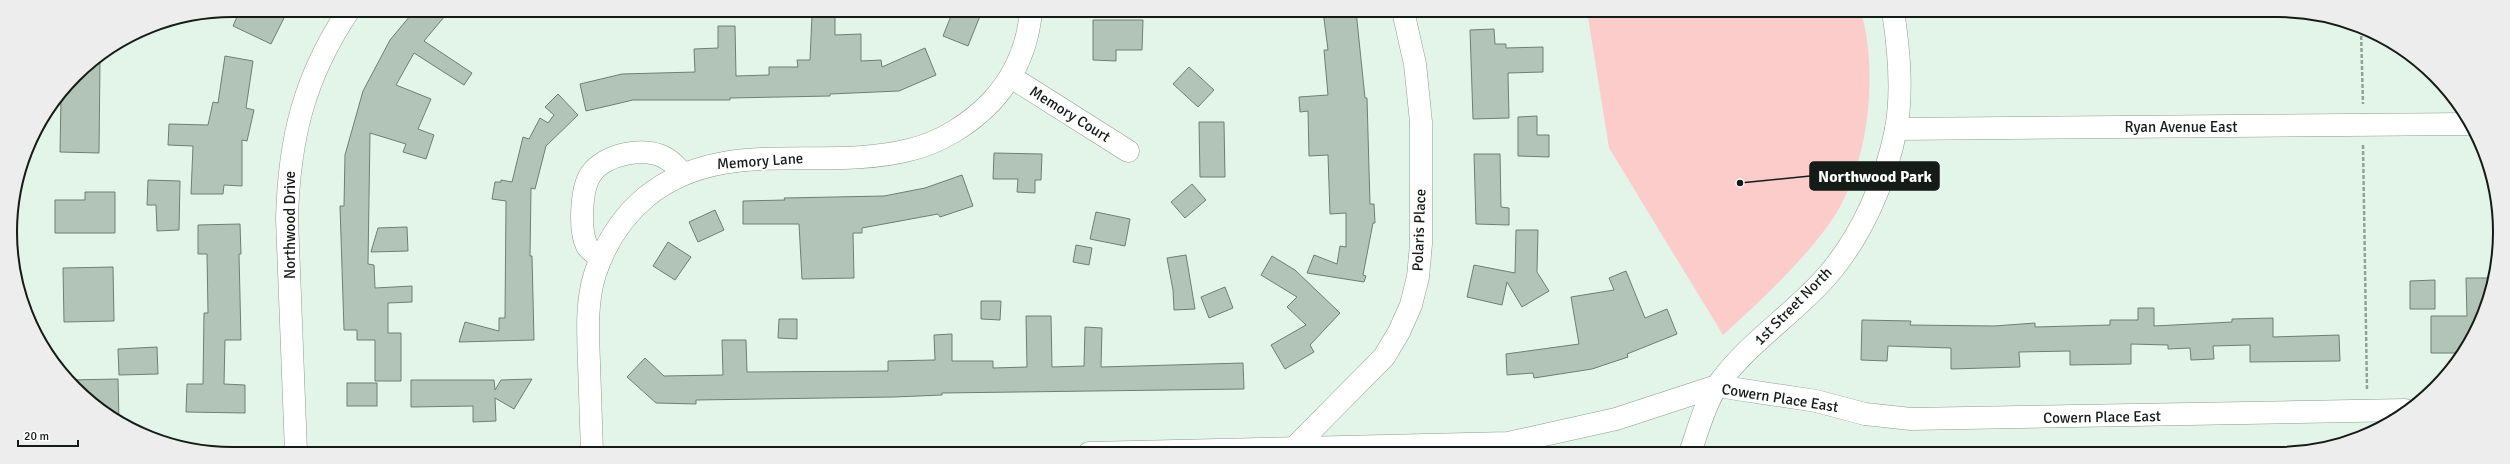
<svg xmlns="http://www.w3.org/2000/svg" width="2510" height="464" font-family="Signika,sans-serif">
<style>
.green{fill:#fcccca}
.building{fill:#b2c4b8;stroke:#6e7e73}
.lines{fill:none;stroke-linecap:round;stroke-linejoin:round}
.minor-casing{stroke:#8b9c90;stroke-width:23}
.path{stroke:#92a096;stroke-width:2.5;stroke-dasharray:4 2;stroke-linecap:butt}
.minor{stroke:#fff;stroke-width:22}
.labels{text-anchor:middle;stroke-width:3.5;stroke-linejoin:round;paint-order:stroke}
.street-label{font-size:15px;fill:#151b17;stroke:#fff}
.rim{fill:none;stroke:#151b17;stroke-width:2}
.leader{fill:none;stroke:#151b17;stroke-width:1.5}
.callout-dot{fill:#151b17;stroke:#fff;stroke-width:1.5}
.callout{fill:#151b17;stroke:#151b17;stroke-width:1.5}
.callout-label{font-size:16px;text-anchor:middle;font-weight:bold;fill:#fff}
</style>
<rect width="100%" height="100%" fill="#e3f5e8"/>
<path class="green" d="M 1587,11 L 1861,11 C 1877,68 1870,146 1844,199 C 1822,245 1761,300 1723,335 L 1609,148 Z"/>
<g class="building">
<polygon points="240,10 288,10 271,44 233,26"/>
<polygon points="415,10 450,10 424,41 472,73 464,85 414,53 396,85 431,99 418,129 434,135 426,159 403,152 406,144 370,133 368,264 374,265 375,288 412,286 412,302 388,303 388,333 401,333 401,381 375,381 375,340 357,340 357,330 344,330 340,206 344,206 345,155 363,91 390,40"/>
<polygon points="953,11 982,11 968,46 943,36"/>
<polygon points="1323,11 1356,11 1365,98 1367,98 1370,204 1374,204 1375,223 1373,223 1363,275 1366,276 1364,282 1307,273 1314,255 1337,264 1340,246 1346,247 1346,213 1330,214 1328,155 1309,156 1308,111 1300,112 1299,97 1328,95 1324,50 1328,50"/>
<polygon points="812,16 835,17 835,35 861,34 861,61 881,60 882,67 925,48 936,75 899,91 830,94 830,96 730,98 730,100 633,100 586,111 580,84 622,74 695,72 694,49 718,48 718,26 735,26 736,76 769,75 769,67 798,67 797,60 810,60"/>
<polygon points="1093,20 1143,20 1142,50 1116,50 1116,61 1093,60"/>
<polygon points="1494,29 1495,44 1506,44 1506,48 1543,47 1543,72 1508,73 1509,118 1473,119 1470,30"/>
<polygon points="225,56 253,61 246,108 254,110 247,141 242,140 242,186 224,185 223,194 191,194 193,146 168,145 169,124 208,125 213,102 218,103"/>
<polygon points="100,59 99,153 60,152 61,97 75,75"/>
<polygon points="1189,67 1214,90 1198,107 1173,84"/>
<polygon points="558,94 578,115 546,146 535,189 531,188 530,256 532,256 534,340 459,342 465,322 499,331 499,318 505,318 506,201 492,199 495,182 501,182 501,180 512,182 523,137 529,139 540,118 548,123 554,115 545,107"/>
<polygon points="1537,116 1537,135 1549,135 1549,157 1518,156 1518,117"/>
<polygon points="1199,122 1224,122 1225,177 1200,177"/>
<polygon points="994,153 1042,154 1041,180 1035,180 1035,193 1017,192 1018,179 993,179"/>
<polygon points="1474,154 1500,154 1501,207 1509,208 1509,225 1476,224"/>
<polygon points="962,175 973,206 940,217 938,214 862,228 862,233 853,233 854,278 802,279 799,224 743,224 743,201 785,200 784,198 884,196 925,188"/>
<polygon points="148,180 180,181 179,230 157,231 156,205 147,205"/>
<polygon points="1192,184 1206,200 1185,218 1171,202"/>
<polygon points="85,192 115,192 115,233 55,233 55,200 85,200"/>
<polygon points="715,210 724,230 698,242 689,222"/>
<polygon points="1096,212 1130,219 1125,246 1090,239"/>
<polygon points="240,224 241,254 239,254 241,340 225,340 224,384 245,385 245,413 186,412 187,384 203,384 204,313 208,313 207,254 198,254 198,225"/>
<polygon points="407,227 408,251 371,252 378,228"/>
<polygon points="1516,230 1538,230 1537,272 1549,291 1522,307 1507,282 1502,305 1467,297 1474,265 1515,273"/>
<polygon points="668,242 691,257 675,280 653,266"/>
<polygon points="1076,245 1092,248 1089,265 1073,262"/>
<polygon points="1186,255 1195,309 1174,310 1173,290 1167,258"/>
<polygon points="1272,256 1295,270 1340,313 1310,345 1314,352 1285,369 1271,345 1306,325 1287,307 1297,297 1261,275"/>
<polygon points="113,267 114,321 64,322 63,268"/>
<polygon points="1626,271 1645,318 1667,309 1677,334 1627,354 1628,357 1592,369 1534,378 1533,373 1507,375 1506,354 1579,344 1571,297 1614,290 1609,278"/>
<polygon points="2466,278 2493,278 2477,330 2461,353 2431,353 2431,316 2467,316"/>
<polygon points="2435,280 2435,309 2410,309 2410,281"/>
<polygon points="1225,287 1233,308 1209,318 1201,297"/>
<polygon points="981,301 1001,301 1000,320 981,319"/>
<polygon points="2138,308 2154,308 2154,326 2232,322 2232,319 2273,318 2273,337 2339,335 2340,361 2250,362 2250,345 2213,346 2214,359 2191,360 2190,348 2168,349 2168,345 2131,344 2131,364 2070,365 2070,351 2019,352 2020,367 1951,369 1951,348 1888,346 1887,361 1861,360 1862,320 1911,321 1910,325 1994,326 2035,323 2035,327 2110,325 2110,320 2138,320"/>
<polygon points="1026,316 1051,316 1052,367 1084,366 1085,327 1102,328 1101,367 1243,363 1244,389 942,393 942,395 894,397 696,400 696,404 656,403 627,377 645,358 664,376 723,375 722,340 746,340 747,372 888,371 888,361 935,360 934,335 952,334 952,361 993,361 993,368 1027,367"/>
<polygon points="779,319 797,319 797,339 778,338"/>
<polygon points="157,347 158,374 119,375 118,349"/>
<polygon points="118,379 119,423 68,380"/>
<polygon points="532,379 514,409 495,398 496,421 473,422 473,406 411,407 411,380 494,380 495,390 501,380"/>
<rect x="347" y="383" width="30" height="23"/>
</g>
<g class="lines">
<defs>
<g id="minor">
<polyline points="1011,77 1128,151"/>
<polyline points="1896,129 2467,124"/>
<path d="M 601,258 C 597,255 589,250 587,246 C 579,230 581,188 591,174 C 604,154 647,145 667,159 C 673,162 678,169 683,174"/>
<path d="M 296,452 L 287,219 C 289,139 304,77 349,10"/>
<path d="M 592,452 C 591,423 590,393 589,363 C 588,333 586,302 595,274 C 605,244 622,217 646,197 C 722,135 822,172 909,150 C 940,143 970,124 992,101 C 1015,76 1028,45 1031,11"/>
<polyline points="1089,453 1508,443 1616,419 1717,386 1816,401 1865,414 1911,419 2405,410"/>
<polyline points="1289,453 1384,357 1399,332 1411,305 1418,277 1421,244 1421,122 1415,64 1403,11"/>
<path d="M 1690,453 C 1697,433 1705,403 1717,386 C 1747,343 1793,315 1827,276 C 1861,237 1886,181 1896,129 C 1903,91 1899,50 1893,11"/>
</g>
</defs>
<use href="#minor" class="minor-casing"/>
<g class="path">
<polyline points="2361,30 2363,104"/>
<polyline points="2363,145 2367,390"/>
</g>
<use href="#minor" class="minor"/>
</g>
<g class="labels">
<g class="street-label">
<text transform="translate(1070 114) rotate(32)" y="5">Memory Court</text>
<text x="2181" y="132">Ryan Avenue East</text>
<text transform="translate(760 161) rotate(-4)" y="5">Memory Lane</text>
<text transform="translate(290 225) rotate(-90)" y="5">Northwood Drive</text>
<text transform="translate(1419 230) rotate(-88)" y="5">Polaris Place</text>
<text transform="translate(1793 306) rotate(-45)" y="5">1st Street North</text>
<text transform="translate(1780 398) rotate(9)" y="5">Cowern Place East</text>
<text transform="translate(2102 417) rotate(-1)" y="5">Cowern Place East</text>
</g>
</g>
<path d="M0 0H2510V464H0ZM232 17H2278A215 215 0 0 1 2493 232V232A215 215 0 0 1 2278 447H232A215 215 0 0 1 17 232V232A215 215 0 0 1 232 17Z" fill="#ecedec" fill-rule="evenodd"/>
<path class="rim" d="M232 17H2278A215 215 0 0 1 2493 232V232A215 215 0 0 1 2278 447H232A215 215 0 0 1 17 232V232A215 215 0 0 1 232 17Z"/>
<path class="leader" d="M1740 183L1810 176"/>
<circle class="callout-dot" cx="1740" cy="183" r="4"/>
<rect class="callout" x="1810" y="162" width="129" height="28" rx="4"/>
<g class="callout-label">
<text x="1875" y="182">Northwood Park</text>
</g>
<path d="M18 440v6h60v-6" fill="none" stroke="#151b17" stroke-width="2"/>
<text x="24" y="440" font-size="12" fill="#151b17" stroke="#ffffff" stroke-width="3" paint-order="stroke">20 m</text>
</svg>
